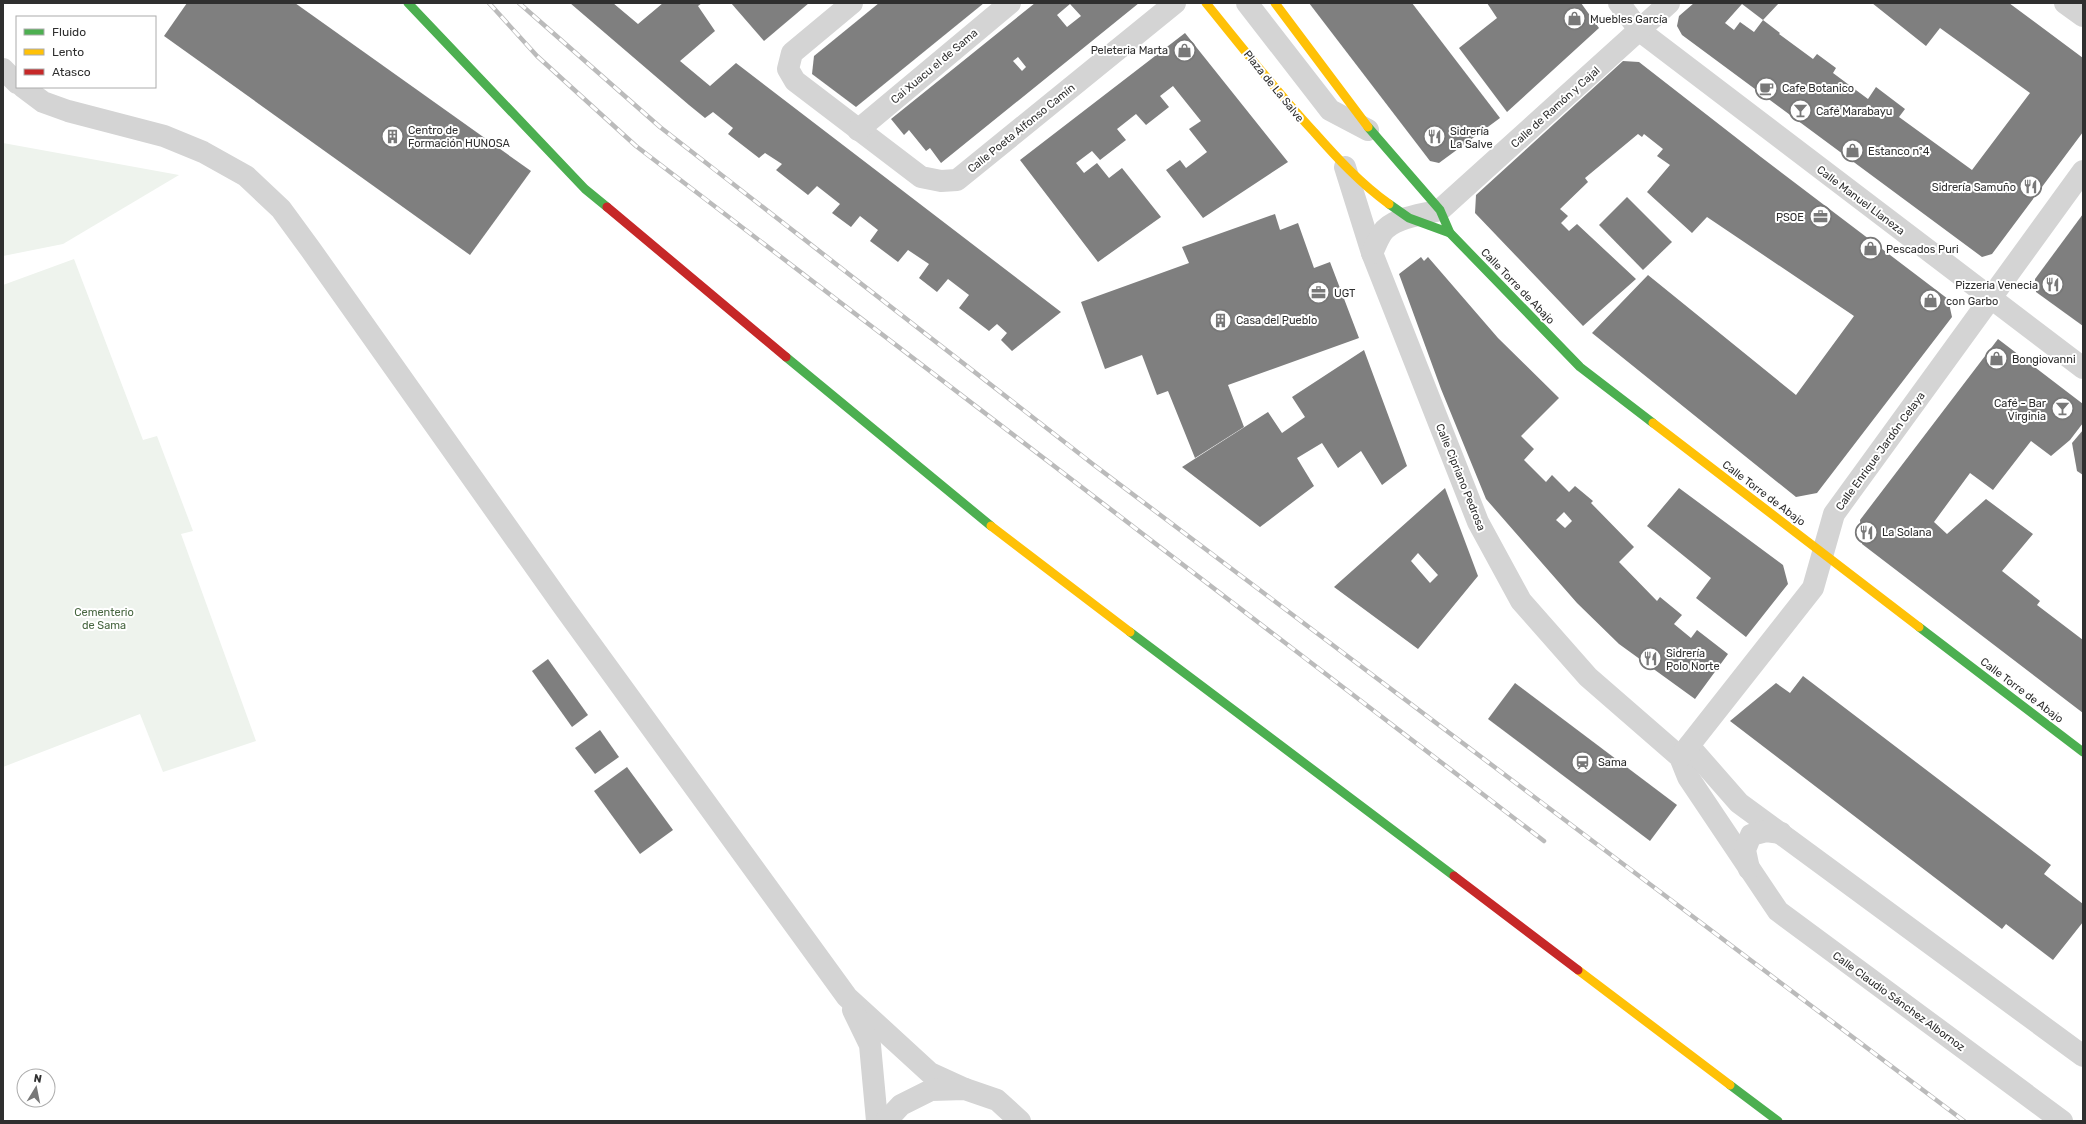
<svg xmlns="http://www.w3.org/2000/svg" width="2086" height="1124" font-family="Rubik,sans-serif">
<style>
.green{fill:#eef3ed}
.building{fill:#7f7f7f;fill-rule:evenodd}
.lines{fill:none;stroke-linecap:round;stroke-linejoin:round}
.street{stroke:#d4d4d4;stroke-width:22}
.fast{stroke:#4caf50;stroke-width:9}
.slow{stroke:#ffc107;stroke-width:9}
.jam{stroke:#c62828;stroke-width:9}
.rail-casing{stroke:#bbb;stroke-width:4.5}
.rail{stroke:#fff;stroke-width:3;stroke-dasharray:9;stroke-linecap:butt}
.labels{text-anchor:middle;stroke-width:4;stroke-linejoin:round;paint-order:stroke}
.poi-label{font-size:11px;fill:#2f2f2f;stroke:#fff;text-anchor:start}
.street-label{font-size:11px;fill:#2f2f2f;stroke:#fff}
.park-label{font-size:11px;fill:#476640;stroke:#fff}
</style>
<rect width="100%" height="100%" fill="#fff"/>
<g class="green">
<polygon points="3,143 179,175 63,244 3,256"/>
<polygon points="74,259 143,440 157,436 193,531 181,534 256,741 163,772 140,714 3,767 3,285"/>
</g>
<g class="building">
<polygon points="187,3 295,3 531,171 470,255 164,36"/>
<polygon points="570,3 613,3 638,24 663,3 702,3 698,6 715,31 680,61 710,86 736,63 1061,312 1012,351 1001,340 1007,333 997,324 989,331 959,308 969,295 948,279 937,292 919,278 929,264 908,250 898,262 870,241 878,230 860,216 851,227 832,213 840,204 817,186 808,195 776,170 782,164 765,153 759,158 728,134 733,128 713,112 705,118 689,105"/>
<polygon points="731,3 809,3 764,41"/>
<polygon points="879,3 984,3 856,107 812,74 814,56"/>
<path d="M 1035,3 L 1139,3 L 941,163 L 930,148 L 926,151 L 909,130 L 904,135 L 891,119 ZM 1070,4 L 1081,16 L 1067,27 L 1057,15 ZM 1018,57 L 1026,67 L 1022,71 L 1013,61 Z"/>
<polygon points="1309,3 1412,3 1500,118 1439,163 1430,161"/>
<polygon points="1487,3 1581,3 1599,28 1507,112 1459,48 1497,18"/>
<polygon points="1694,3 1779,3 1763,20 1742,4 1725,23 1734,30 1740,22 1754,32 1763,20 1780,33 1779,34 1813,59 1817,54 1836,68 1833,73 1868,99 1876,87 1905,109 1899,117 1972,170 2030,93 1940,28 1926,46 1872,3 2009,3 2083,58 2083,132 1992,254 1982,257 1682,35 1677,26 1679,16"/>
<polygon points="1185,33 1288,162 1203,218 1166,170 1180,160 1186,168 1207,152 1189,129 1201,121 1173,86 1160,96 1169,107 1146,125 1136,114 1117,129 1126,140 1100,160 1092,151 1076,163 1084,173 1097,163 1109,178 1122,168 1161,217 1098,262 1020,160"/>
<polygon points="1623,61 1639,62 1761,157 1948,299 1952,317 1817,493 1796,497 1592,333 1648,275 1796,395 1854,316 1707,217 1692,233 1647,192 1670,165 1657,156 1663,149 1644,134 1642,137 1638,134 1585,178 1588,182 1560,209 1568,216 1561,223 1569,231 1577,224 1636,279 1583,326 1475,213 1476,195"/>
<polygon points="1627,197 1672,242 1643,270 1599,225"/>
<polygon points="1275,214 1280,230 1298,223 1314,268 1330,262 1359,338 1228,385 1244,427 1195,458 1168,391 1157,395 1142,355 1105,369 1081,302 1189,263 1182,247"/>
<polygon points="2083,214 2083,326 2036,292 2035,279"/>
<path d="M 1421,257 L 1424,261 L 1428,257 L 1498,338 L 1559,398 L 1521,436 L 1534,449 L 1524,460 L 1546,482 L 1552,475 L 1569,492 L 1575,486 L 1593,501 L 1591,503 L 1634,547 L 1619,562 L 1657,601 L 1660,597 L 1682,615 L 1674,624 L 1691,638 L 1697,630 L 1728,654 L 1695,699 L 1619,644 L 1577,603 L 1486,499 L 1441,389 L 1399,274 ZM 1564,512 L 1572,521 L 1565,528 L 1556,520 Z"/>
<polygon points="1998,339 2083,404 2083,423 2070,440 2051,456 2031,441 1993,490 1970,473 1934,522 1947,534 1986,499 2033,534 2002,571 2040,601 2037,605 2083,640 2083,713 1862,544 1860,520"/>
<polygon points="1364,350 1407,466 1382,485 1361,451 1338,468 1322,443 1297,458 1314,486 1260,527 1182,467 1268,412 1282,433 1305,417 1292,397"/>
<polygon points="2083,430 2083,475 2077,471 2072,443"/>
<path d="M 1445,488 L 1478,576 L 1418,649 L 1334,587 ZM 1418,553 L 1438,575 L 1430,583 L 1411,561 Z"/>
<polygon points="1679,488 1783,565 1788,584 1746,637 1696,598 1711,578 1647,526"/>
<polygon points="548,659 588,715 572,727 532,671"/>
<polygon points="1803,676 2051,865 2044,874 2083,904 2083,922 2053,960 2006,924 2002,929 1730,721 1776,683 1790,693"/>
<polygon points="1515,683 1677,805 1650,841 1488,719"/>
<polygon points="600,730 619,757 595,774 575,748"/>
<polygon points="627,767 673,830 640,854 594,791"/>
</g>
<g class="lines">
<g class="street">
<polyline points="852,3 792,53 788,69 795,81 921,177 941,181 957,180 1175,3"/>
<polyline points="1247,3 1330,110 1368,130"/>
<polyline points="1619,3 1640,31 2083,368"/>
<polyline points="2065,3 2083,16"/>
<polyline points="3,69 17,83"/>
<polyline points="23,87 43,102 68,111 164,136 203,152 246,176 281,209 311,250 563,606 847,997 930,1073 965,1089"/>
<polyline points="858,130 1010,3"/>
<polyline points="1345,167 1372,253 1478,522 1521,601 1588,677 1680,757 1688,777 1778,911 2062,1121"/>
<path d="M 1372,253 C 1375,247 1378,239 1382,233 C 1393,217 1423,215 1440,210 L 1669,3"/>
<polyline points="1689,746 1739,803 2083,1056"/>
<polyline points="1680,757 1813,588 1834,514 2083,171"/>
<polyline points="1749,869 1745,850 1751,835 1766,831 1781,833"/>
<polyline points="853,1010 870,1045 877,1121"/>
<polyline points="886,1121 901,1105 931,1090 965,1089 997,1100 1020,1121"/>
</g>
<g class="fast">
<polyline points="408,3 585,189 607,207"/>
<polyline points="1368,127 1440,210 1450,233 1580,367 1653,423"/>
<polyline points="1389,204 1409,218 1450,233"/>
<polyline points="786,357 991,526"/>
<polyline points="1919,627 2083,752"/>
<polyline points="1130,632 1454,876"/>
<polyline points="1730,1085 1778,1121"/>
</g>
<g class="slow">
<path d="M 1206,3 C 1241,46 1276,91 1314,132 C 1337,158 1360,183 1389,204"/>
<polyline points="1275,3 1368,127"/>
<polyline points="1653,423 1919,627"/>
<polyline points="991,526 1130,632"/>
<polyline points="1578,970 1730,1085"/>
</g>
<g class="jam">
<polyline points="607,207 786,357"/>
<polyline points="1454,876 1578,970"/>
</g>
<defs>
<g id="rail">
<polyline points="489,3 537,56 636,146 1544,841"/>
<polyline points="519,3 660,127 1094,465 1964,1121"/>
</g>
</defs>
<use href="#rail" class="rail-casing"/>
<use href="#rail" class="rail"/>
</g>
<defs>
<symbol id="shop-ring" viewBox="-11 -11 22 22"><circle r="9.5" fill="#fff" stroke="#787878" stroke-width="1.5"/><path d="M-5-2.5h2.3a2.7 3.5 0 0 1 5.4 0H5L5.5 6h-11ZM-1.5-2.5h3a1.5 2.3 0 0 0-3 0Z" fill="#787878"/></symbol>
<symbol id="cafe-ring" viewBox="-11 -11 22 22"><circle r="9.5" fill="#fff" stroke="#787878" stroke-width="1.5"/><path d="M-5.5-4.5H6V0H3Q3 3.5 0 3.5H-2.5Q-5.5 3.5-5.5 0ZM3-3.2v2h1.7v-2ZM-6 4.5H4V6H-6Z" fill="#787878"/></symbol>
<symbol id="bar-ring" viewBox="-11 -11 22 22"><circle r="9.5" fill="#fff" stroke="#787878" stroke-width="1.5"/><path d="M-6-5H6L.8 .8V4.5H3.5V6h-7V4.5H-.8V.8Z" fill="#787878"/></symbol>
<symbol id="building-ring" viewBox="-11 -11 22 22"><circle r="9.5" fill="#fff" stroke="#787878" stroke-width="1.5"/><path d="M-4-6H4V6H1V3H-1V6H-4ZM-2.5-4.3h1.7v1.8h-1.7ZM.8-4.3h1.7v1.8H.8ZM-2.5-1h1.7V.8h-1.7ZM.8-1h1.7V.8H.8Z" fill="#787878"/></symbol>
<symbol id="restaurant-ring" viewBox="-11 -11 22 22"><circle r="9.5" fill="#fff" stroke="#787878" stroke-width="1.5"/><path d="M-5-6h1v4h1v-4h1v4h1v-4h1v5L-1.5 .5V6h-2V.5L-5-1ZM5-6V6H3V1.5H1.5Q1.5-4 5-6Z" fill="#787878"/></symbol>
<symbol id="office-ring" viewBox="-11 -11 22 22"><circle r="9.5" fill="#fff" stroke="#787878" stroke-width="1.5"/><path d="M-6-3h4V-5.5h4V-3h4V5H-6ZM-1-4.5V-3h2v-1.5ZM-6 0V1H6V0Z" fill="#787878"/></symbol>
<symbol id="station-ring" viewBox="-11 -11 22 22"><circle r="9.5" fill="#fff" stroke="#787878" stroke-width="1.5"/><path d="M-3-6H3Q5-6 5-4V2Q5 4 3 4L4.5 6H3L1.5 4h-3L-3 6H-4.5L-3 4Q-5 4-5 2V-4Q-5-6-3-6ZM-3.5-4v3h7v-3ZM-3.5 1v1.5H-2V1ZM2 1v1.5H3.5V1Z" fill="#787878"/></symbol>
</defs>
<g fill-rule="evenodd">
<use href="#shop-ring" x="1562" y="6" width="25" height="25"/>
<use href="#shop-ring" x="1172" y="38" width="25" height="25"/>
<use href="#cafe-ring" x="1754" y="76" width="25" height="25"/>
<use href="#bar-ring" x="1788" y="98" width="25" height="25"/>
<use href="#building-ring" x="380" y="124" width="25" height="25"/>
<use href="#restaurant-ring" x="1422" y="124" width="25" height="25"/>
<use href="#shop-ring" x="1840" y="138" width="25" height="25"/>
<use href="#restaurant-ring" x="2018" y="174" width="25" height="25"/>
<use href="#office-ring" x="1808" y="204" width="25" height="25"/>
<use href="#shop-ring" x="1858" y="236" width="25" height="25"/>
<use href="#restaurant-ring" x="2040" y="272" width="25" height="25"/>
<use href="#office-ring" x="1306" y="280" width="25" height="25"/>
<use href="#shop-ring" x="1918" y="288" width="25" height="25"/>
<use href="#building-ring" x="1208" y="308" width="25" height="25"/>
<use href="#shop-ring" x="1984" y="346" width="25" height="25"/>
<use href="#bar-ring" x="2050" y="396" width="25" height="25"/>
<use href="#restaurant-ring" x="1854" y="520" width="25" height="25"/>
<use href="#restaurant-ring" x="1638" y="646" width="25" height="25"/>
<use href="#station-ring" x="1570" y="750" width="25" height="25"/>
</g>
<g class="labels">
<g class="poi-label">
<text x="1590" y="23">Muebles García</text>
<text x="1168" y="54" text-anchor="end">Peleteria Marta</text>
<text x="1782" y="92">Cafe Botanico</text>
<text x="1816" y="115">Café Marabayu</text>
<text x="408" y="134">Centro de<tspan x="408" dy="13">Formación HUNOSA</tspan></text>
<text x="1450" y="135">Sidrería<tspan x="1450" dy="13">La Salve</tspan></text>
<text x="1868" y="155">Estanco nº4</text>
<text x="2016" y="191" text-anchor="end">Sidrería Samuño</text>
<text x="1804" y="221" text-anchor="end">PSOE</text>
<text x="1886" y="253">Pescados Puri</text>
<text x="2038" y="289" text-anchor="end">Pizzeria Venecia</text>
<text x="1334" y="297">UGT</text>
<text x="1946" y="305">con Garbo</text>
<text x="1236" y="324">Casa del Pueblo</text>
<text x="2012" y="363">Bongiovanni</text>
<text x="2046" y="407" text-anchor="end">Café - Bar<tspan x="2046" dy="13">Virginia</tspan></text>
<text x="1882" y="536">La Solana</text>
<text x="1666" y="657">Sidrería<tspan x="1666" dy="13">Polo Norte</tspan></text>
<text x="1598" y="766">Sama</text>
</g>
<g class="street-label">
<text transform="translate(934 66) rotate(-40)" y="4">Cai Xuacu el de Sama</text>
<text transform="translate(1274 86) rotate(51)" y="4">Plaza de La Salve</text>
<text transform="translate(1555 107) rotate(-42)" y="4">Calle de Ramón y Cajal</text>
<text transform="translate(1021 128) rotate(-39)" y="4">Calle Poeta Alfonso Camín</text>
<text transform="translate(1861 200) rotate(37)" y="4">Calle Manuel Llaneza</text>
<text transform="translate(1518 286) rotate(46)" y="4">Calle Torre de Abajo</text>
<text transform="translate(1880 451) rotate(-54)" y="4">Calle Enrique Jardón Celaya</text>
<text transform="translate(1461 477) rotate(68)" y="4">Calle Cipriano Pedrosa</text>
<text transform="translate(1764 493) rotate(37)" y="4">Calle Torre de Abajo</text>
<text transform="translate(2022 690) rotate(37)" y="4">Calle Torre de Abajo</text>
<text transform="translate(1899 1001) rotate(36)" y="4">Calle Claudio Sánchez Albornoz</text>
</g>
<g class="park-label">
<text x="104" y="616">Cementerio<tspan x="104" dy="13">de Sama</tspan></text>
</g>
</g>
<rect width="2086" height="1124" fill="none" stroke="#2f2f2f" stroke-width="8"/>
<rect x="16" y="16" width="140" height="72" fill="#ffffff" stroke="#acacac"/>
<rect x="24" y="29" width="20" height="6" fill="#4caf50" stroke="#acacac"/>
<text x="52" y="36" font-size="12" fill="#2f2f2f">Fluido</text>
<rect x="24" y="49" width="20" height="6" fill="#ffc107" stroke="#acacac"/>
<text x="52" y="56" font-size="12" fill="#2f2f2f">Lento</text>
<rect x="24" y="69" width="20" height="6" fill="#c62828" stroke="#acacac"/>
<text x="52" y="76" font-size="12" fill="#2f2f2f">Atasco</text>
<g transform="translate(36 1088) rotate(10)"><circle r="19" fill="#ffffff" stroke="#acacac"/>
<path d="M0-3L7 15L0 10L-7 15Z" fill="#787878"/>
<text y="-6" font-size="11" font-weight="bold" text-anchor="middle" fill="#2f2f2f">N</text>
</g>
</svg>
